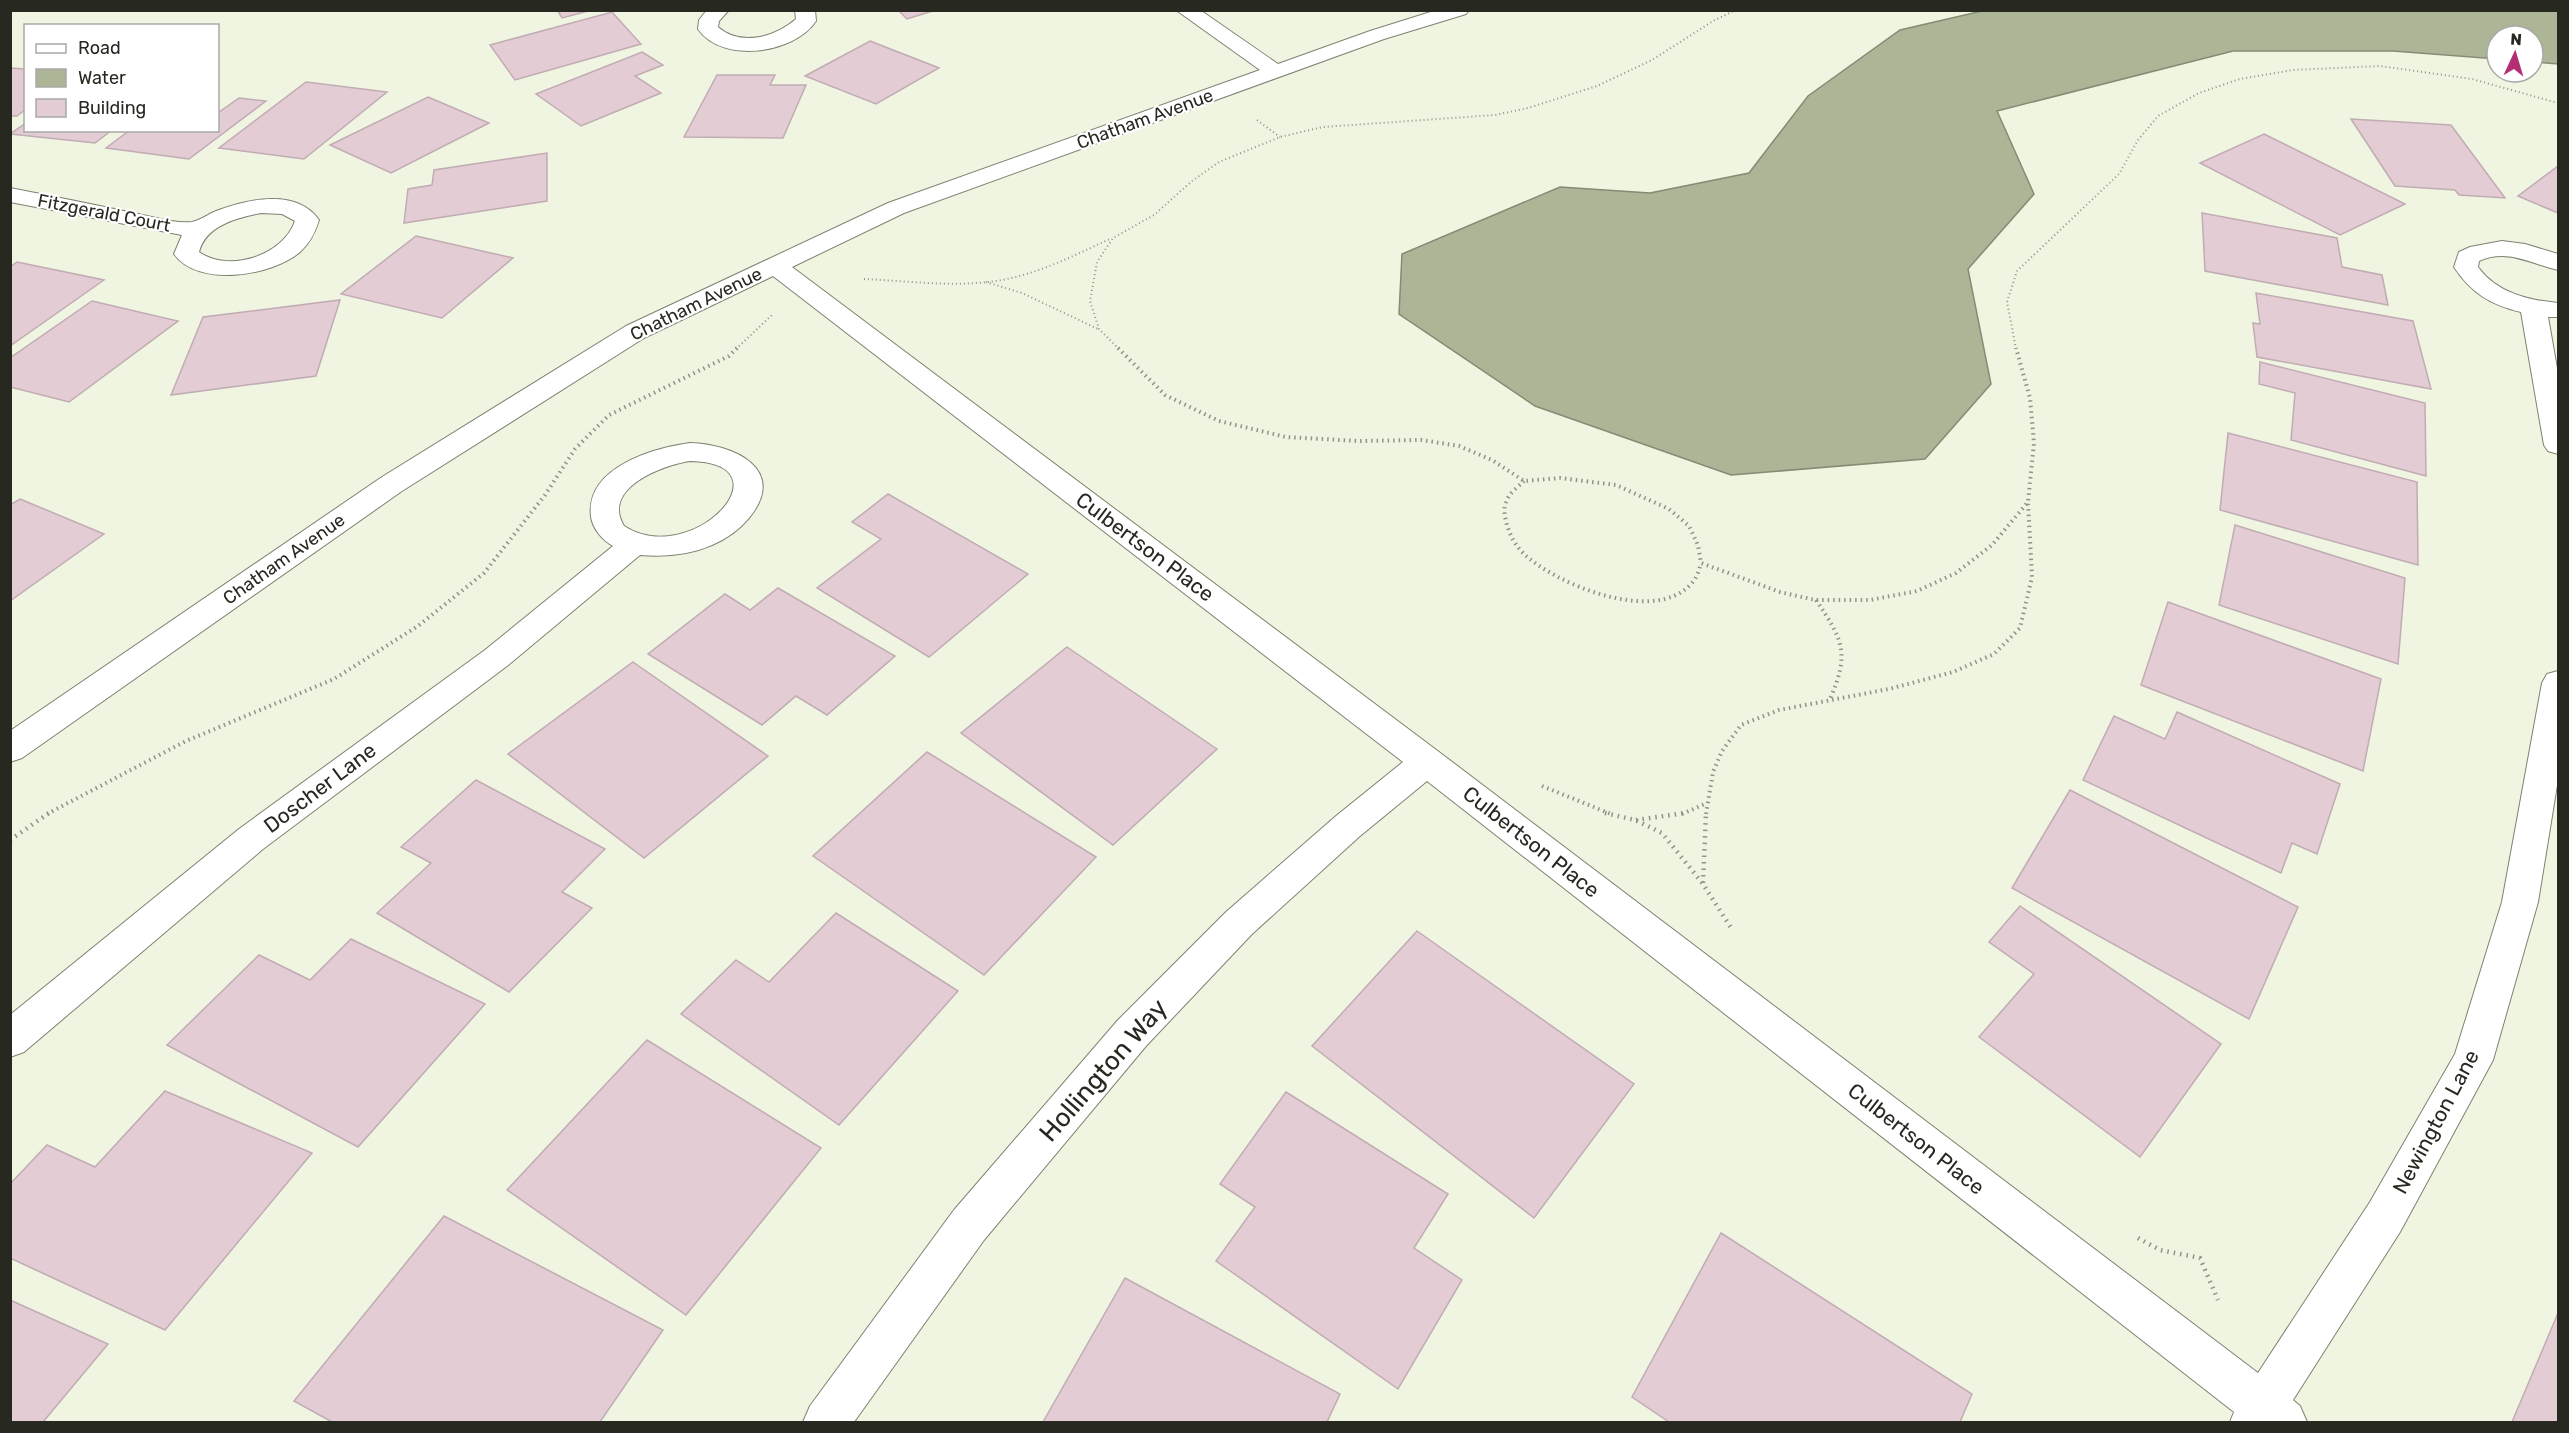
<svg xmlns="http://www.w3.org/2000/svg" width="2569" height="1433" font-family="Rubik,sans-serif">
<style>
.water{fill:#adb597;stroke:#858b74;stroke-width:1.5}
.building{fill:#e3ccd4;stroke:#c1acb3;stroke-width:1.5}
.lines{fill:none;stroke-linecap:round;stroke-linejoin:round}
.minor-casing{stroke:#7d8371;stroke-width:2}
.path-far2{stroke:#909486;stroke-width:2;stroke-dasharray:1 3;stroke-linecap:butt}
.path-far1{stroke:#909486;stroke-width:4;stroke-dasharray:1.5 4;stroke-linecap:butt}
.path{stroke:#909486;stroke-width:4.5;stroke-dasharray:1.5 5;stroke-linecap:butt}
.minor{fill:#fff;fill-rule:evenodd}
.labels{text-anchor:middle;stroke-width:4.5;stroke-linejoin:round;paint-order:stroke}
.far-street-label{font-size:18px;fill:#272921;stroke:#fff}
.street-label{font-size:21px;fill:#272921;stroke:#fff}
.near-street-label{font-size:26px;fill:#272921;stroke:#fff}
</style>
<rect width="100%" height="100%" fill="#eff5e1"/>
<polygon class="water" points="1982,11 2558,11 2558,64 2533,62 2533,36 2497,36 2497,59 2393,51 2233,51 1997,111 2034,194 1968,269 1991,384 1925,459 1731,475 1535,406 1399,314 1402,254 1560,187 1650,193 1749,173 1808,96 1900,30"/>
<g class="building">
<polygon points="557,10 592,10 562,18"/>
<polygon points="898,10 936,10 907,19"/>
<polygon points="612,12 641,44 515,80 490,45"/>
<polygon points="870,41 939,68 876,104 805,76"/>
<polygon points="642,52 663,65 635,76 661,93 581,126 536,94"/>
<polygon points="10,68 26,69 26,109 17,116 10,116"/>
<polygon points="717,75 775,75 770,85 806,85 783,138 684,137"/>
<polygon points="306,82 387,92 304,159 219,148"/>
<polygon points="428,97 489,123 391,173 330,145"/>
<polygon points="239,98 266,101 189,159 106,148 130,130 218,130 218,113"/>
<polygon points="2351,119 2451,125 2505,198 2459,195 2455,190 2395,186"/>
<polygon points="26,123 26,130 112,130 95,143 10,134"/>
<polygon points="2264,134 2405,204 2340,235 2200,163"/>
<polygon points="547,153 547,201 404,223 408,189 432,185 434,170"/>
<polygon points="2558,166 2558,213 2518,196"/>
<polygon points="2202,213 2337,238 2342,267 2382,275 2388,305 2205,271"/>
<polygon points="416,236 513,258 442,318 341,294"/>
<polygon points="17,262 104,280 10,346 10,267"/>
<polygon points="2256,293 2413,321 2431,389 2257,357 2253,323 2260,324"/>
<polygon points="340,300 316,376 171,395 203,317"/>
<polygon points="92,301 178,321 69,402 10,387 10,358"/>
<polygon points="2260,362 2425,403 2426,476 2291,440 2295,393 2259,384"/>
<polygon points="2228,433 2417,482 2418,565 2220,510"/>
<polygon points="888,494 1028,574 929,657 817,588 881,539 852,522"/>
<polygon points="20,499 104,534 10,601 10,505"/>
<polygon points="2235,525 2405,578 2398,664 2219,605"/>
<polygon points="778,588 895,656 827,715 796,696 762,725 648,654 725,594 750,610"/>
<polygon points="2168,602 2381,679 2363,771 2141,685"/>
<polygon points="1067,647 1217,749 1113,845 961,733"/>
<polygon points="633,662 768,756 644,858 508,754"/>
<polygon points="2177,712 2340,784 2317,854 2292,843 2281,873 2083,780 2114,716 2165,739"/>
<polygon points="927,752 1096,857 984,975 813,856"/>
<polygon points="476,780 605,849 562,892 592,908 509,992 377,913 431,863 401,847"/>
<polygon points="2070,790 2298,907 2249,1019 2012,888"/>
<polygon points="2020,906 2221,1044 2140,1157 1979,1037 2034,974 1989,942"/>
<polygon points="836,913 958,991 839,1125 681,1014 736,960 769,982"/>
<polygon points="1417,931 1634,1084 1534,1218 1312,1046"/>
<polygon points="351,939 485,1004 358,1147 167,1045 259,955 310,980"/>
<polygon points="647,1040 821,1148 686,1315 507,1190"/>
<polygon points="165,1091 312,1153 165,1330 10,1258 10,1184 47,1145 95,1167"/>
<polygon points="1286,1092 1448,1194 1414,1248 1462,1280 1398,1389 1216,1261 1255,1207 1220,1184"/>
<polygon points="444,1216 663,1330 600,1422 332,1422 294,1401"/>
<polygon points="1721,1233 1972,1394 1960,1422 1669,1422 1632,1397"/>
<polygon points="1125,1278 1340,1394 1327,1422 1043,1422"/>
<polygon points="10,1300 108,1344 43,1422 10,1422"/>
<polygon points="2558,1313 2558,1422 2512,1422"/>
</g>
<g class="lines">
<defs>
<g id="minor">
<path d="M 707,10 L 729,10 L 719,21 L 718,27 C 741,47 775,37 796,19 L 795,10 L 815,10 L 816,21 C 794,54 722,64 698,29 L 699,20 Z"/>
<polygon points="1176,10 1200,10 1278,64 1370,31 1437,10 1469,10 1466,14 1384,39 904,213 792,267 1439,752 2258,1373 2370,1202 2455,1054 2502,902 2542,683 2547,674 2558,671 2558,779 2538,902 2493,1060 2400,1232 2293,1400 2300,1406 2307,1422 2230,1422 2234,1412 1427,781 1360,836 1252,934 1146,1046 984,1240 854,1422 803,1422 810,1406 954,1210 1118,1020 1226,912 1336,816 1403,762 773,276 644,338 402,491 22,758 10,762 10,731 382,477 626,326 888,203 1260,70"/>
<path d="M 10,188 C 51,196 92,204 133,213 C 151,216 173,224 192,222 C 199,221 209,214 216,211 C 247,199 297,188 319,220 C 315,233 310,243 300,252 C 272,276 198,288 174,254 L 182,235 L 10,202 ZM 261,213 L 282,214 L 295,221 C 283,256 229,273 199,252 C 206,225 237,218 261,213 Z"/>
<path d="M 2502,241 L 2525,244 L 2558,254 L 2558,270 C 2531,264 2507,248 2479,261 L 2478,267 C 2497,293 2528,300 2558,303 L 2558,317 L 2548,317 L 2558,374 L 2558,454 L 2548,451 L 2544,445 L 2521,312 C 2491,305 2471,293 2454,267 L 2459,252 L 2470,247 Z"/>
<path d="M 690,443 C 733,444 789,469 749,518 C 739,530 726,539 712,545 C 689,555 665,557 640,555 L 507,666 L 263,849 L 24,1052 L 10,1057 L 10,1015 L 239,829 L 485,650 L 613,546 C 602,540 593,529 591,517 C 585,467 654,448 690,443 ZM 690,461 C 792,463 692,570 624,526 C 601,488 663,465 690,461 Z"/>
</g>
</defs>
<use href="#minor" class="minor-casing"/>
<g class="path-far2">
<polyline points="1257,120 1280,137"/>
<path d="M 864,279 C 909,281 957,288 1002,280 C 1040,273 1075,255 1110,239"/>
<polyline points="986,282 1022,293 1098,329"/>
<polyline points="736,349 772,315"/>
<polyline points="1119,349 1099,329 1090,301 1097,262 1113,238 1154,215 1192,181 1219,162 1280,137 1323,127 1495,115 1528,108 1597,86 1652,60 1713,21 1736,10"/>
<polyline points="2016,349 2007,302 2017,271 2119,174 2138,140 2158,116 2199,93 2240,79 2293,70 2380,66 2472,79 2558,103"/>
</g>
<g class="path-far1">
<polyline points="1118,348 1165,395 1219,421 1286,437 1358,441 1422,440 1459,446 1492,460 1524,481 1560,478 1616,485 1669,509 1689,526 1698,545 1701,563 1780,592 1815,600 1870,600 1917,591 1956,573 1992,545 2028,502 2034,443 2030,398 2016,348"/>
<path d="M 1524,481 C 1518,487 1509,493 1506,502 C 1503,509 1505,517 1507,525 C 1510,535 1515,545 1523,553 C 1555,584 1654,625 1691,584 C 1697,578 1699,570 1701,563"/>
<path d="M 1816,600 C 1843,640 1850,653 1830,699"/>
<polyline points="1542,786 1611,814"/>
<polyline points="47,814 186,741 334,679 418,626 484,573 545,495 575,449 609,415 729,356 737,348"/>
<polyline points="1682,814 1707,803"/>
<polyline points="1706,814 1713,772 1722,751 1741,725 1779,710 1889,689 1953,672 1994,654 2020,628 2032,577 2028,502"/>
</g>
<g class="path">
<polyline points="1605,813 1635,820 1662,833 1703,884 1733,931"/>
<polyline points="1636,820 1685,813"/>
<polyline points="10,840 49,813"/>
<polyline points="1703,883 1706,813"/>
<polyline points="2138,1238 2160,1250 2200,1258 2218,1300"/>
</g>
<use href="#minor" class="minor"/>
</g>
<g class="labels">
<g class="far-street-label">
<text transform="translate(1145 119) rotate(-20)" y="6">Chatham Avenue</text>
<text transform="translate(104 213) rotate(11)" y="6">Fitzgerald Court</text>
<text transform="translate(696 304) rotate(-26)" y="6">Chatham Avenue</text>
<text transform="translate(284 559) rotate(-35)" y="6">Chatham Avenue</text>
</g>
<g class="street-label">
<text transform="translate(1145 547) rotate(37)" y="7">Culbertson Place</text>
<text transform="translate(320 788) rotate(-37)" y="7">Doscher Lane</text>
<text transform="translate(1531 842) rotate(38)" y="7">Culbertson Place</text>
<text transform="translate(2436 1122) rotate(-62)" y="7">Newington Lane</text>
<text transform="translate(1916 1139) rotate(38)" y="7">Culbertson Place</text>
</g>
<g class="near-street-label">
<text transform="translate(1103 1070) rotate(-49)" y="9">Hollington Way</text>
</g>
</g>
<rect width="2569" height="1433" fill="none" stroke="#272921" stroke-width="24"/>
<rect x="24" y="24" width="195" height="108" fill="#ffffff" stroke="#a9a9a6" stroke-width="1.5"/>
<rect x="36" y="44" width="30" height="9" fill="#ffffff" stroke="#a9a9a6" stroke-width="1.5"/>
<text x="78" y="54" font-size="18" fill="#272921">Road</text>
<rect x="36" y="69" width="30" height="18" fill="#adb597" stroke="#a9a9a6" stroke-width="1.5"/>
<text x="78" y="84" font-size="18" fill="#272921">Water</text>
<rect x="36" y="99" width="30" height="18" fill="#e3ccd4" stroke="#a9a9a6" stroke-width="1.5"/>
<text x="78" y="114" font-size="18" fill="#272921">Building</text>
<g transform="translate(2515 54) rotate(4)"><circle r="28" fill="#ffffff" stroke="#a9a9a6" stroke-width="1.5"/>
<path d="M0-4.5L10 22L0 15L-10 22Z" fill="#b42e73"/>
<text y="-9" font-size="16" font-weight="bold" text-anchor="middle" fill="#272921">N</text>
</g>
</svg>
